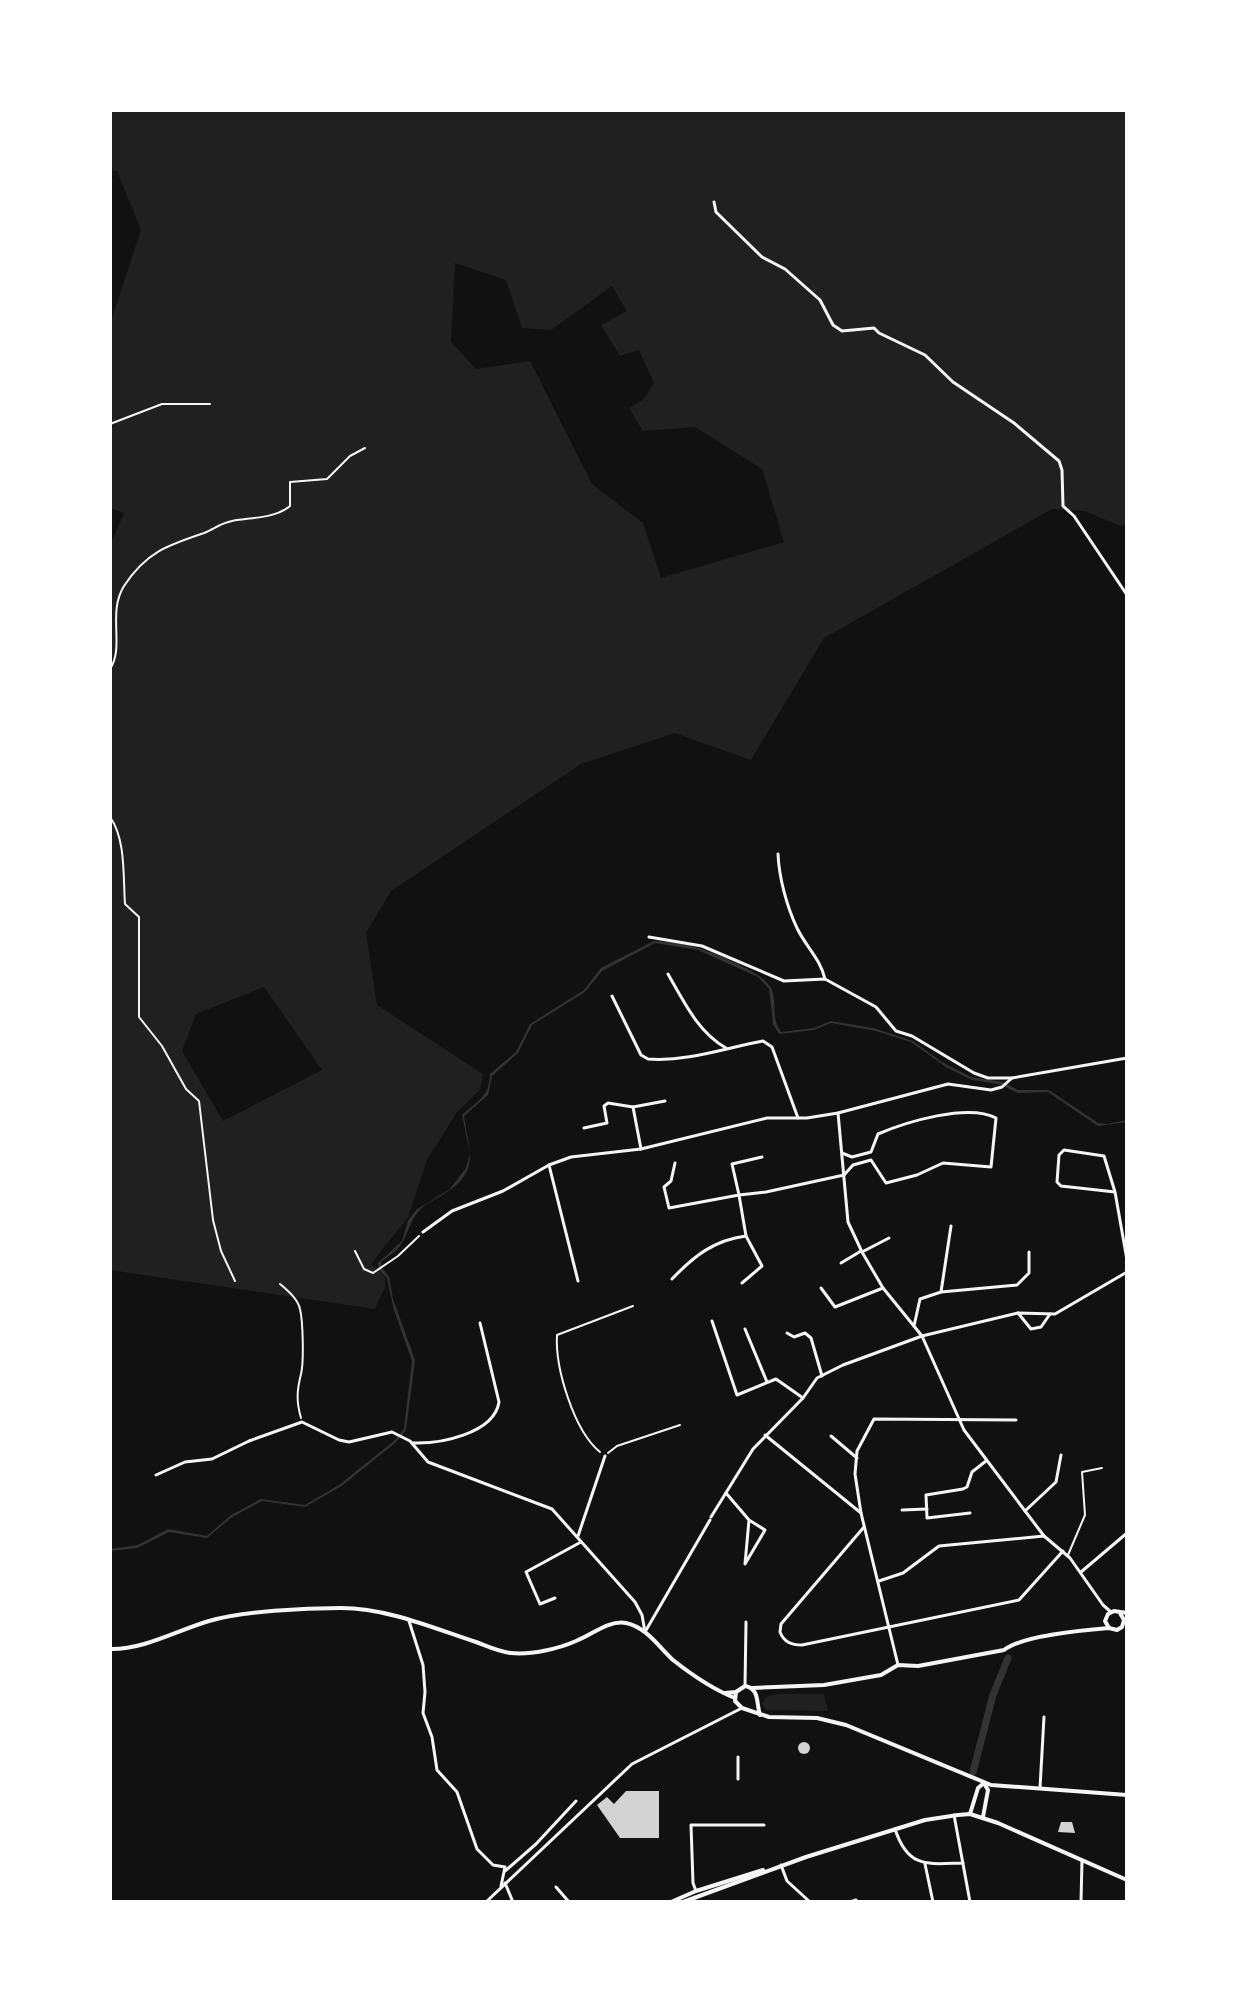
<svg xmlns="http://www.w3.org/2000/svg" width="1237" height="2012" font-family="'Public Sans',sans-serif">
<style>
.green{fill:#202020;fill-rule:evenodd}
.water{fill:#333}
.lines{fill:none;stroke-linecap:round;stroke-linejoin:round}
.canal{stroke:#333;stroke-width:7}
.building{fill:#d3d3d3}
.path{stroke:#f5f5f5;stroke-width:2}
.service{stroke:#f5f5f5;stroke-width:2}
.minor{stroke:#f5f5f5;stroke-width:3}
.tertiary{stroke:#f5f5f5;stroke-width:4}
.secondary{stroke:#f5f5f5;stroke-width:4}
</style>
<rect width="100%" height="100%" fill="#111"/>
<g class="green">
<path d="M 110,110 L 1127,110 L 1127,524 L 1121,526 L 1084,511 L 1052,509 L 824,638 L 751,760 L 675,733 L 581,764 L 391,891 L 366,933 L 377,1005 L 483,1074 L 480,1090 L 457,1112 L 427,1160 L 408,1217 L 371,1264 L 385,1277 L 385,1287 L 375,1309 L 110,1270 L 110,545 L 124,513 L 110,508 L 110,324 L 141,230 L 117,171 L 110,170 ZM 455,263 L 506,280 L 522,328 L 551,330 L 612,286 L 627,311 L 601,325 L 620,356 L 639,350 L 654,383 L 643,400 L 629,408 L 643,431 L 695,427 L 762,469 L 784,542 L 661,578 L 643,523 L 592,484 L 530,361 L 476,369 L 451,342 ZM 264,987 L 322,1070 L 223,1121 L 182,1051 L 196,1014 Z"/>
<polygon points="776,1694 824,1694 828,1711 766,1710 762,1704 766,1697"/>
</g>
<path class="water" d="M 654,941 C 667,942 679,942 691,946 C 709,951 766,972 772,990 C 777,1005 771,1019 781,1032 L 814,1028 L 831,1021 L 873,1028 L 913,1041 L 942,1062 L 971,1077 L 1003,1082 L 1018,1090 L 1049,1090 L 1098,1123 L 1107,1124 L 1127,1120 L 1127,1122 L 1098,1126 L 1048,1092 L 1018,1093 L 999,1084 L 972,1080 L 946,1067 L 911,1042 L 876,1031 L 831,1023 L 814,1030 L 779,1034 L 773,1024 L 769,989 L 758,977 L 698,950 L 655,943 L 602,971 L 585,992 L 532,1025 L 518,1053 L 492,1076 L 488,1095 L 464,1116 C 469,1150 481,1172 444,1194 C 435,1200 424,1204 418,1212 C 409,1222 408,1235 400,1246 C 395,1252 387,1257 381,1262 L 382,1268 L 389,1277 L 393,1299 L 415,1360 L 406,1430 L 395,1443 L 343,1485 L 305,1507 L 262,1501 L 232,1517 L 207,1538 L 169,1532 L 137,1548 L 110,1551 L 110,1549 L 138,1545 L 168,1529 L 207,1536 L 231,1515 L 261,1499 L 305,1505 L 339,1485 L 394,1441 L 404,1429 L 412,1361 L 394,1310 L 387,1278 L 379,1270 L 378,1263 L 402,1241 L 408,1221 L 416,1210 L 450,1189 L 466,1168 L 470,1153 L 462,1115 C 478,1100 489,1098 490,1074 L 516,1052 L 530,1024 L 584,990 L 601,968 Z"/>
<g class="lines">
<polyline class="canal" points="973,1772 993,1695 1008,1658"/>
</g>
<g class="building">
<circle cx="804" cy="1748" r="6"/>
<polygon points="626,1791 659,1791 659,1838 620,1838 597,1805 607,1797 614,1804"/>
<polygon points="1061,1822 1072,1822 1075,1833 1058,1832"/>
</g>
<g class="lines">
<g class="path">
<polyline points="110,424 162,404 210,404"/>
<path d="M 110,669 C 125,647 107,613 124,586 C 146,552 168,545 204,533 C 214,529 221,523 232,521 C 252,517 274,519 290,506 L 290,482 L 327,479 L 350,456 L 365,448"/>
<path d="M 110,817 C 126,839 123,877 125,904 L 139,917 L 139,1017 L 162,1046 L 186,1089 L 199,1101 L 213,1220 L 221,1251 L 235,1281"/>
<polyline points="355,1251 364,1269 373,1273 398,1256 419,1236"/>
<path d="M 280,1284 C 288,1291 298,1299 300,1309 C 303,1321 304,1362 301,1374 C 297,1390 296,1401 301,1418"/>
<path d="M 600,1452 C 574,1431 555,1368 557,1335 L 633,1306"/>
<polyline points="608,1453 617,1446 680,1425"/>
</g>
<polyline class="service" points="1068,1555 1085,1515 1082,1472 1102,1468"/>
<g class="minor">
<polyline points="714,202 716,212 762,257 785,269 820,300 833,325 842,331 874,328 879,333 925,355 953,382 1014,423 1059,461 1062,470 1063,506 1074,516 1127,595"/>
<polyline points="1127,706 1127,731"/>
<path d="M 778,854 C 779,878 787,907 797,928 C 806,947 820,958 825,979"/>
<polyline points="649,937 702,946 784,981 825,979 876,1007 896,1031 912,1036 974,1073 988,1078 1012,1078"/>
<path d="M 668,974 C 684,1002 698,1032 726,1048"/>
<path d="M 612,996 L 641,1055 L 648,1059 C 687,1062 725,1048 763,1041 L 772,1047 L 798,1118"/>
<polyline points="838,1113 848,1222 862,1252 883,1288 922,1336 964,1430 1044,1536 1070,1558 1103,1605 1111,1612"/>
<polyline points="584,1128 607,1123 604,1106 608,1103 633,1107"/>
<polyline points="641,1149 633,1107 665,1101"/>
<polyline points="675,1163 671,1181 664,1187 669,1208 739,1195 732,1164 762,1157"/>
<polyline points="549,1165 578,1281"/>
<polyline points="1115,1192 1061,1186 1057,1182 1059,1155 1064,1150 1104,1156 1115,1192 1127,1260"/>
<polyline points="423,1232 452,1211 503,1191 549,1165 571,1157 641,1149 767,1118 807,1118 838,1113 948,1084 991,1090 1002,1087 1012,1078 1127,1058"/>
<polyline points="862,1252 889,1238"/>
<polyline points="841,1263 861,1251"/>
<path d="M 672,1279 C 694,1256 714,1240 746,1236"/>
<path d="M 742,1283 L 762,1266 L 746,1236 L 739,1195 L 766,1192 L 844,1175 L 853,1165 L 871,1160 L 886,1183 L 917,1175 L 943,1163 L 991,1167 L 996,1118 C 968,1103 906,1122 878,1134 L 871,1152 L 852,1157 L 842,1153"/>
<polyline points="821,1288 835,1307 883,1288"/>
<polyline points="941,1292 1017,1285 1029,1273 1029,1252"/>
<polyline points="1018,1313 1031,1329 1041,1327 1050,1314"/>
<polyline points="712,1321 737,1395 776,1379 803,1398"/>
<polyline points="914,1326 920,1299 941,1292 951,1226"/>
<polyline points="745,1329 767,1382"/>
<polyline points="787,1333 794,1337 805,1333 811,1338 822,1376"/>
<polyline points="765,1435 861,1513"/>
<polyline points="831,1436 857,1458"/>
<path d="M 413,1443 C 439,1444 494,1434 499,1402 L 480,1323"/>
<polyline points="156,1475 185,1462 212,1459 249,1441 302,1422 339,1440 349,1442 392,1432 410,1441 428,1462 552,1509 635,1602 642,1615 645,1632"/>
<polyline points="726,1493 749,1520 745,1564 765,1530 749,1520"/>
<polyline points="902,1510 927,1509"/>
<polyline points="1025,1511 1056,1482 1061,1455"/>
<polyline points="970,1513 927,1518 926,1495 963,1489 967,1487 972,1472 986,1461"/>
<polyline points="711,1517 753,1449 803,1398 817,1378 843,1365 922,1336 1018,1313 1055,1314 1127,1272"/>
<path d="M 864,1527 L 781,1624 L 780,1632 C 784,1642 791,1645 802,1645 L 1019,1600 L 1063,1551"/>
<polyline points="578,1536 605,1456"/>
<polyline points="1081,1572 1127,1533"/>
<polyline points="879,1581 903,1573 939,1546 1044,1536"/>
<polyline points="555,1598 540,1604 526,1572 581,1542"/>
<polyline points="409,1621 423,1665 425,1692 423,1713 432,1737 437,1770 457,1792 477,1849 493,1865 505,1867 501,1886"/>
<polyline points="645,1632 710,1520"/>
<polyline points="898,1665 861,1513 855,1474 857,1451 874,1419 1016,1420"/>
<polyline points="745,1686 746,1622"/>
<polyline points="738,1779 738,1757"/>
<polyline points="1040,1788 1044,1717"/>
<polyline points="954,1815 970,1902"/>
<path d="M 895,1829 C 908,1869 928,1864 963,1863"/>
<polyline points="925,1864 933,1902"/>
<polyline points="781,1865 787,1881 810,1902"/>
<polyline points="505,1871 536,1844 576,1801"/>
<polyline points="505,1883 513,1902"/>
<polyline points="556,1887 569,1902"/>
<polyline points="696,1891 693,1883 691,1825 764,1825"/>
<polyline points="486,1902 632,1764 742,1708"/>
<polyline points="850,1902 856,1900"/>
<polyline points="1081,1902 1082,1860"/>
</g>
<g class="tertiary">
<polyline points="1109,1628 1105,1621 1108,1614 1114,1611 1127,1613"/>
<path d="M 110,1649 C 143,1650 178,1630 209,1621 C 242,1611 306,1608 341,1608 C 387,1608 433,1628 476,1642 C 487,1646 499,1652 511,1653 C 531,1655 558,1649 576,1641 C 592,1635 608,1620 626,1623 C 646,1627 659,1647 673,1660 C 692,1675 712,1689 735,1698"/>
<path d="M 752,1688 L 824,1685 L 881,1675 L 898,1665 L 918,1666 L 1004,1650 C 1022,1636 1084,1630 1109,1628 L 1117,1630 L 1122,1627 L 1124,1620 L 1120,1613"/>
<polyline points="736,1692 735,1701 742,1708 769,1717 817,1718 846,1725 991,1785 1127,1795"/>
<path d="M 725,1693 L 736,1692 L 745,1686 C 760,1689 756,1703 760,1715"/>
<polyline points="970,1814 978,1788 984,1783"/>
<polyline points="983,1817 988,1790 984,1783"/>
</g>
<g class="secondary">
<polyline points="671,1902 696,1891 763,1870"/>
<polyline points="683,1902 806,1857 925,1820 958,1815 970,1814 998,1823 1127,1880"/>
</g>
</g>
<rect width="1237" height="2012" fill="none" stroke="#ffffff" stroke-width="224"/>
</svg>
